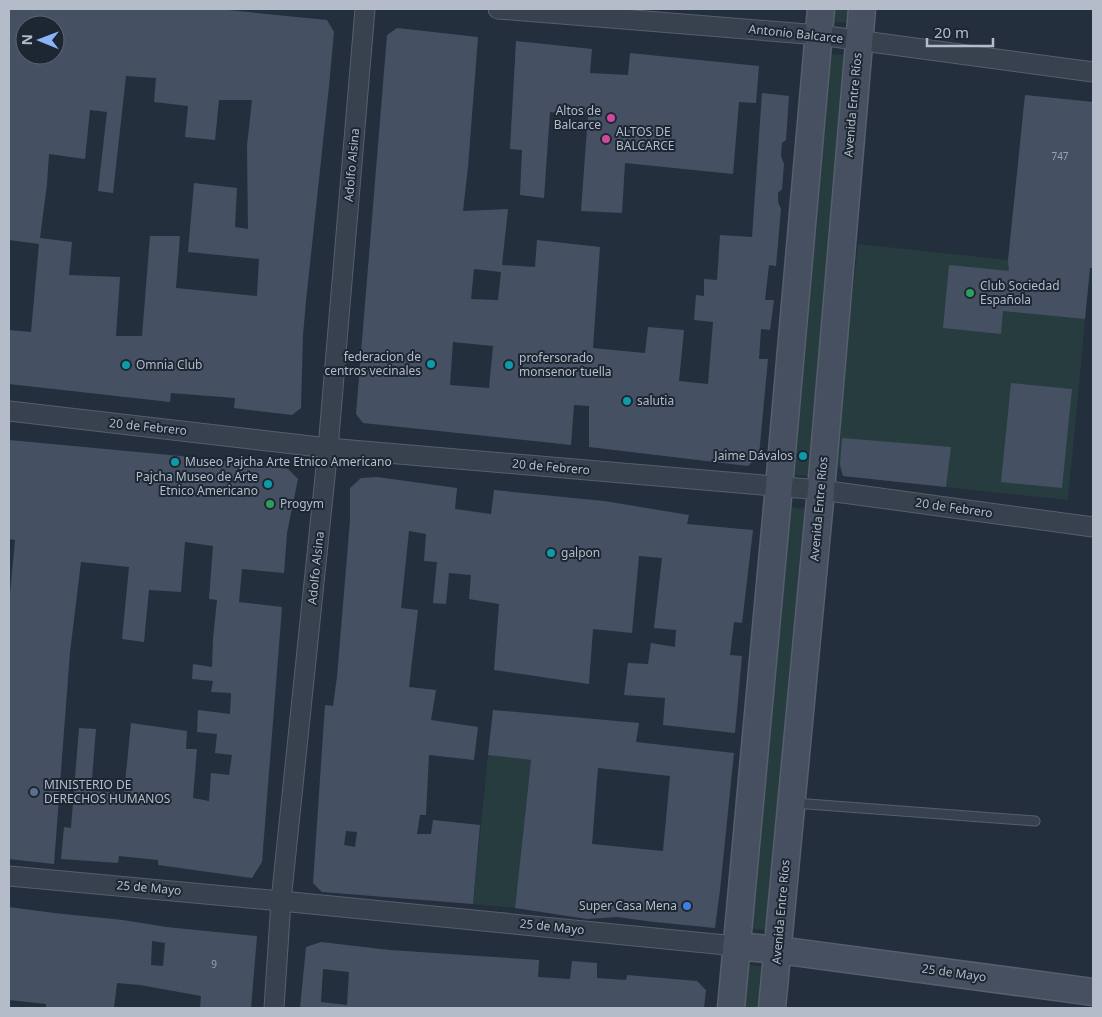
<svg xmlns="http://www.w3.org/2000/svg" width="1102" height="1017" font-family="'Noto Sans',sans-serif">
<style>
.green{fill:#263c3f}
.building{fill:#455162;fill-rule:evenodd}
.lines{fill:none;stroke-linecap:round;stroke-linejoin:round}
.service-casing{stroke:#565f6c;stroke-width:11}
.minor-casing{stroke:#565f6c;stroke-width:21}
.secondary-casing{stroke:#565f6c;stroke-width:29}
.service{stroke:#38414e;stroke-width:9}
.minor{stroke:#38414e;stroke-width:19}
.secondary{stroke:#465061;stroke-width:26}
.hotel-dot{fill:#d1479c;stroke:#1d2633;stroke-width:2}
.leisure-dot{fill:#2e9e5b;stroke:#1d2633;stroke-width:2}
.culture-dot{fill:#0f9aa8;stroke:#1d2633;stroke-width:2}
.service-dot{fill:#5c6f8a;stroke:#1d2633;stroke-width:2}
.shop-dot{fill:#3f7fe0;stroke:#1d2633;stroke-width:2}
.labels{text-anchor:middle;stroke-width:4;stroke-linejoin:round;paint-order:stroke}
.number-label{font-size:10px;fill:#98a1af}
.street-label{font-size:12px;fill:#b4bcc9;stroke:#1d2633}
.poi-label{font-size:12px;fill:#b4bcc9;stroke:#1d2633;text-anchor:start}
</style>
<rect width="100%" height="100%" fill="#242f3e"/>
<g class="green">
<polygon points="833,9 851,9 849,23 832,22"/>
<polygon points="830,54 847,55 810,476 793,475"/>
<polygon points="1025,95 1093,102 1093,268 1090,268 1068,500 843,476 835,457 858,244 1008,260"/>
<polygon points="789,507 806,509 769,930 752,929"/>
<polygon points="488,755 531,760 515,908 473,904"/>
<polygon points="748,965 765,967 762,1008 744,1008"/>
</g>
<g class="building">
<path d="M 9,9 L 218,9 L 327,20 L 334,32 L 329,86 L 306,301 L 303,335 L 301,408 L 292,415 L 234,408 L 235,398 L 171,393 L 170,402 L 9,384 L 9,330 L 31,332 L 39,244 L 9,240 L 9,161 L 10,147 L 9,147 ZM 25,25 L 55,25 L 55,55 L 25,55 ZM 126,76 L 156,78 L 154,102 L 188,106 L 185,137 L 215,140 L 219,100 L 252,100 L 247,146 L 248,229 L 235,227 L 237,188 L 194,183 L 188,252 L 259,259 L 257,296 L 176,288 L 180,236 L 150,236 L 142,336 L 116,336 L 120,277 L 69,275 L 72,242 L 40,238 L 47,184 L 49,154 L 85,159 L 90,110 L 107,112 L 98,191 L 113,193 Z"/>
<path d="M 397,28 L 478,37 L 468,167 L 463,211 L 508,209 L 502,265 L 535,267 L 537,240 L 600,247 L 593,348 L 645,353 L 648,327 L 684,330 L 679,381 L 708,384 L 713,322 L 694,320 L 696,295 L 704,296 L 704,279 L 717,280 L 720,235 L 752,237 L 762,93 L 789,96 L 786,140 L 782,143 L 781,156 L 784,164 L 782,189 L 778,193 L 778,202 L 781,209 L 776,266 L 769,265 L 765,300 L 774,300 L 770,330 L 761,329 L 759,359 L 768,359 L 759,455 L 748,466 L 589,447 L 589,406 L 574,405 L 571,445 L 363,423 L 356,414 L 387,35 ZM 474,269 L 501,272 L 498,300 L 471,299 ZM 453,342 L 493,346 L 489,388 L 450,385 Z"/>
<polygon points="516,41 592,49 590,73 628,75 630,53 759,66 756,103 739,102 733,174 625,163 622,213 581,211 588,115 550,112 544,198 520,195 522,150 510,149"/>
<polygon points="1025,95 1093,102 1093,268 1090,268 1085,319 1003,311 1001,334 943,328 949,265 1009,271 1008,261"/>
<polygon points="1011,383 1072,389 1062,488 1001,482"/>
<polygon points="842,438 951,447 946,487 843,476 840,464"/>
<polygon points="9,440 191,457 288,469 298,479 287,533 284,573 242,569 239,602 282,607 262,862 252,878 158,865 158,860 119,856 118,863 61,859 64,827 71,828 79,728 96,729 91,791 124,793 131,723 187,731 186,749 197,749 193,798 209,801 211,773 229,775 232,755 215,753 217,734 197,732 198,710 230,714 231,693 211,692 213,681 192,679 193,664 212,667 213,639 217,600 209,599 213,546 185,542 181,592 149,590 144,642 122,639 129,567 81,562 70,652 54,864 9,859 9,605 15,540 9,539"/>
<path d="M 377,477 L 457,488 L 455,509 L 491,514 L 494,490 L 604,501 L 689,515 L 687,524 L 753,530 L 742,623 L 734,622 L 730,655 L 742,656 L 735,733 L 663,725 L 665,698 L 624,695 L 628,663 L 648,664 L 651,643 L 675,647 L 676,630 L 654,628 L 662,558 L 639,556 L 632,633 L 593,629 L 589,684 L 494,670 L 499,604 L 469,599 L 471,575 L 449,573 L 446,604 L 433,603 L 437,562 L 424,561 L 426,534 L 409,531 L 401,608 L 418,610 L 409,687 L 436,690 L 431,720 L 478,727 L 474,760 L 429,755 L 426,815 L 420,815 L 417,834 L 431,834 L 433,820 L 480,825 L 473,904 L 322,892 L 313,883 L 325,705 L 333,706 L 337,677 L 350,520 L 350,488 L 361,478 ZM 346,831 L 357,832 L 355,847 L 344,845 Z"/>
<path d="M 493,710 L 639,723 L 636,742 L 734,753 L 720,890 L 715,928 L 654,922 L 617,917 L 587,919 L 515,908 L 531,760 L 488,755 ZM 598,768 L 670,776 L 663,851 L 592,844 Z"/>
<path d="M 9,907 L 54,913 L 123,920 L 166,927 L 257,936 L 251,1008 L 200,1008 L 201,996 L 140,985 L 117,983 L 114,1008 L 46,1008 L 46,1004 L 9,1000 ZM 152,941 L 165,943 L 163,966 L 151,965 Z"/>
<path d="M 321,942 L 390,950 L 539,960 L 538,977 L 570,979 L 572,961 L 597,963 L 597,978 L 626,980 L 627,975 L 697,981 L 706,990 L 704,1008 L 300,1008 L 306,947 ZM 323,969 L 349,972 L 347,1005 L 321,1002 Z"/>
</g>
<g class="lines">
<defs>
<polyline id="service" points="794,803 1035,821"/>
<g id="minor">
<polyline points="498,9 819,35 1093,72"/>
<polyline points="9,411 328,448 821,490 1093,527"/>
<polyline points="9,876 281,901 736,946"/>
<polyline points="274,1008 281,901 328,448 365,9"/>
</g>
<g id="secondary">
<polyline points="736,946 778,950 1093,992"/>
<polyline points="731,1008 779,486 821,9"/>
<polyline points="772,1008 821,490 862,9"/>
</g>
</defs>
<use href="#service" class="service-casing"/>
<use href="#minor" class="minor-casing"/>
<use href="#secondary" class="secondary-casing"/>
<use href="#service" class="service"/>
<use href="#minor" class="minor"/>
<use href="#secondary" class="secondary"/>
</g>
<g class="hotel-dot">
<circle cx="611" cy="118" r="5"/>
<circle cx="606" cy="139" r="5"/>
</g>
<g class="leisure-dot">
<circle cx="970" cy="293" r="5"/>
<circle cx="270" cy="504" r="5"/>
</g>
<g class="culture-dot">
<circle cx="431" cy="364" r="5"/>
<circle cx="126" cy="365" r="5"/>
<circle cx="509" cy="365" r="5"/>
<circle cx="627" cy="401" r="5"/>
<circle cx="803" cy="456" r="5"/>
<circle cx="175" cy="462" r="5"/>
<circle cx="268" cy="484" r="5"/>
<circle cx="551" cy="553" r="5"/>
</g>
<circle class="service-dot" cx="34" cy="792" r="5"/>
<circle class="shop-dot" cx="687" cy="906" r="5"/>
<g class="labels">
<g class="number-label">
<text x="1060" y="160">747</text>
<text x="214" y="968">9</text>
</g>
<g class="street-label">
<text transform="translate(796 34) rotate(6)" y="4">Antonio Balcarce</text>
<text transform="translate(853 105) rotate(-85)" y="4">Avenida Entre Ríos</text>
<text transform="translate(352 165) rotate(-85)" y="4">Adolfo Alsina</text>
<text transform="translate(148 427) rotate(6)" y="4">20 de Febrero</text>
<text transform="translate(551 467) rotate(5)" y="4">20 de Febrero</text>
<text transform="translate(954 508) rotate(8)" y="4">20 de Febrero</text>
<text transform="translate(819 509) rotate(-85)" y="4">Avenida Entre Ríos</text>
<text transform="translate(316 568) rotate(-84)" y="4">Adolfo Alsina</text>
<text transform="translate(149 888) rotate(5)" y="4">25 de Mayo</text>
<text transform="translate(781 912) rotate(-85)" y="4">Avenida Entre Ríos</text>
<text transform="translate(552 927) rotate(6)" y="4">25 de Mayo</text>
<text transform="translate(954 973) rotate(8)" y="4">25 de Mayo</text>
</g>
<g class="poi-label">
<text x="601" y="115" text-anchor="end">Altos de<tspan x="601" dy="14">Balcarce</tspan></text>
<text x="616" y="136">ALTOS DE<tspan x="616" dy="14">BALCARCE</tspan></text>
<text x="980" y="290">Club Sociedad<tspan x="980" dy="14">Española</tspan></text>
<text x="421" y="361" text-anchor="end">federacion de<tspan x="421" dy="14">centros vecinales</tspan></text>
<text x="519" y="362">profersorado<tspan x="519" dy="14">monsenor tuella</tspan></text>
<text x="136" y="369">Omnia Club</text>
<text x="637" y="405">salutia</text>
<text x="793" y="460" text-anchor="end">Jaime Dávalos</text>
<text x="185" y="466">Museo Pajcha Arte Etnico Americano</text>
<text x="258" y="481" text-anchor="end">Pajcha Museo de Arte<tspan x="258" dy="14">Etnico Americano</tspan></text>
<text x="280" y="508">Progym</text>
<text x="561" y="557">galpon</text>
<text x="44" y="789">MINISTERIO DE<tspan x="44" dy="14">DERECHOS HUMANOS</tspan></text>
<text x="677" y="910" text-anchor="end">Super Casa Mena</text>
</g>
</g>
<rect width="1102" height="1017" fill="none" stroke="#b4bcc9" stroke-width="20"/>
<g transform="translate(40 40) rotate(271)"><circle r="24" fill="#1d2633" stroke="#59626f"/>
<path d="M0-4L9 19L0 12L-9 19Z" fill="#8ab4f8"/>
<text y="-8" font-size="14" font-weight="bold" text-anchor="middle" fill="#b4bcc9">N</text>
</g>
<path d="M927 38v8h66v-8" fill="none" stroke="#b4bcc9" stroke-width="2.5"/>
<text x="934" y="38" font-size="15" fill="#b4bcc9" stroke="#1d2633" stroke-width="4" paint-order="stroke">20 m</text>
</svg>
